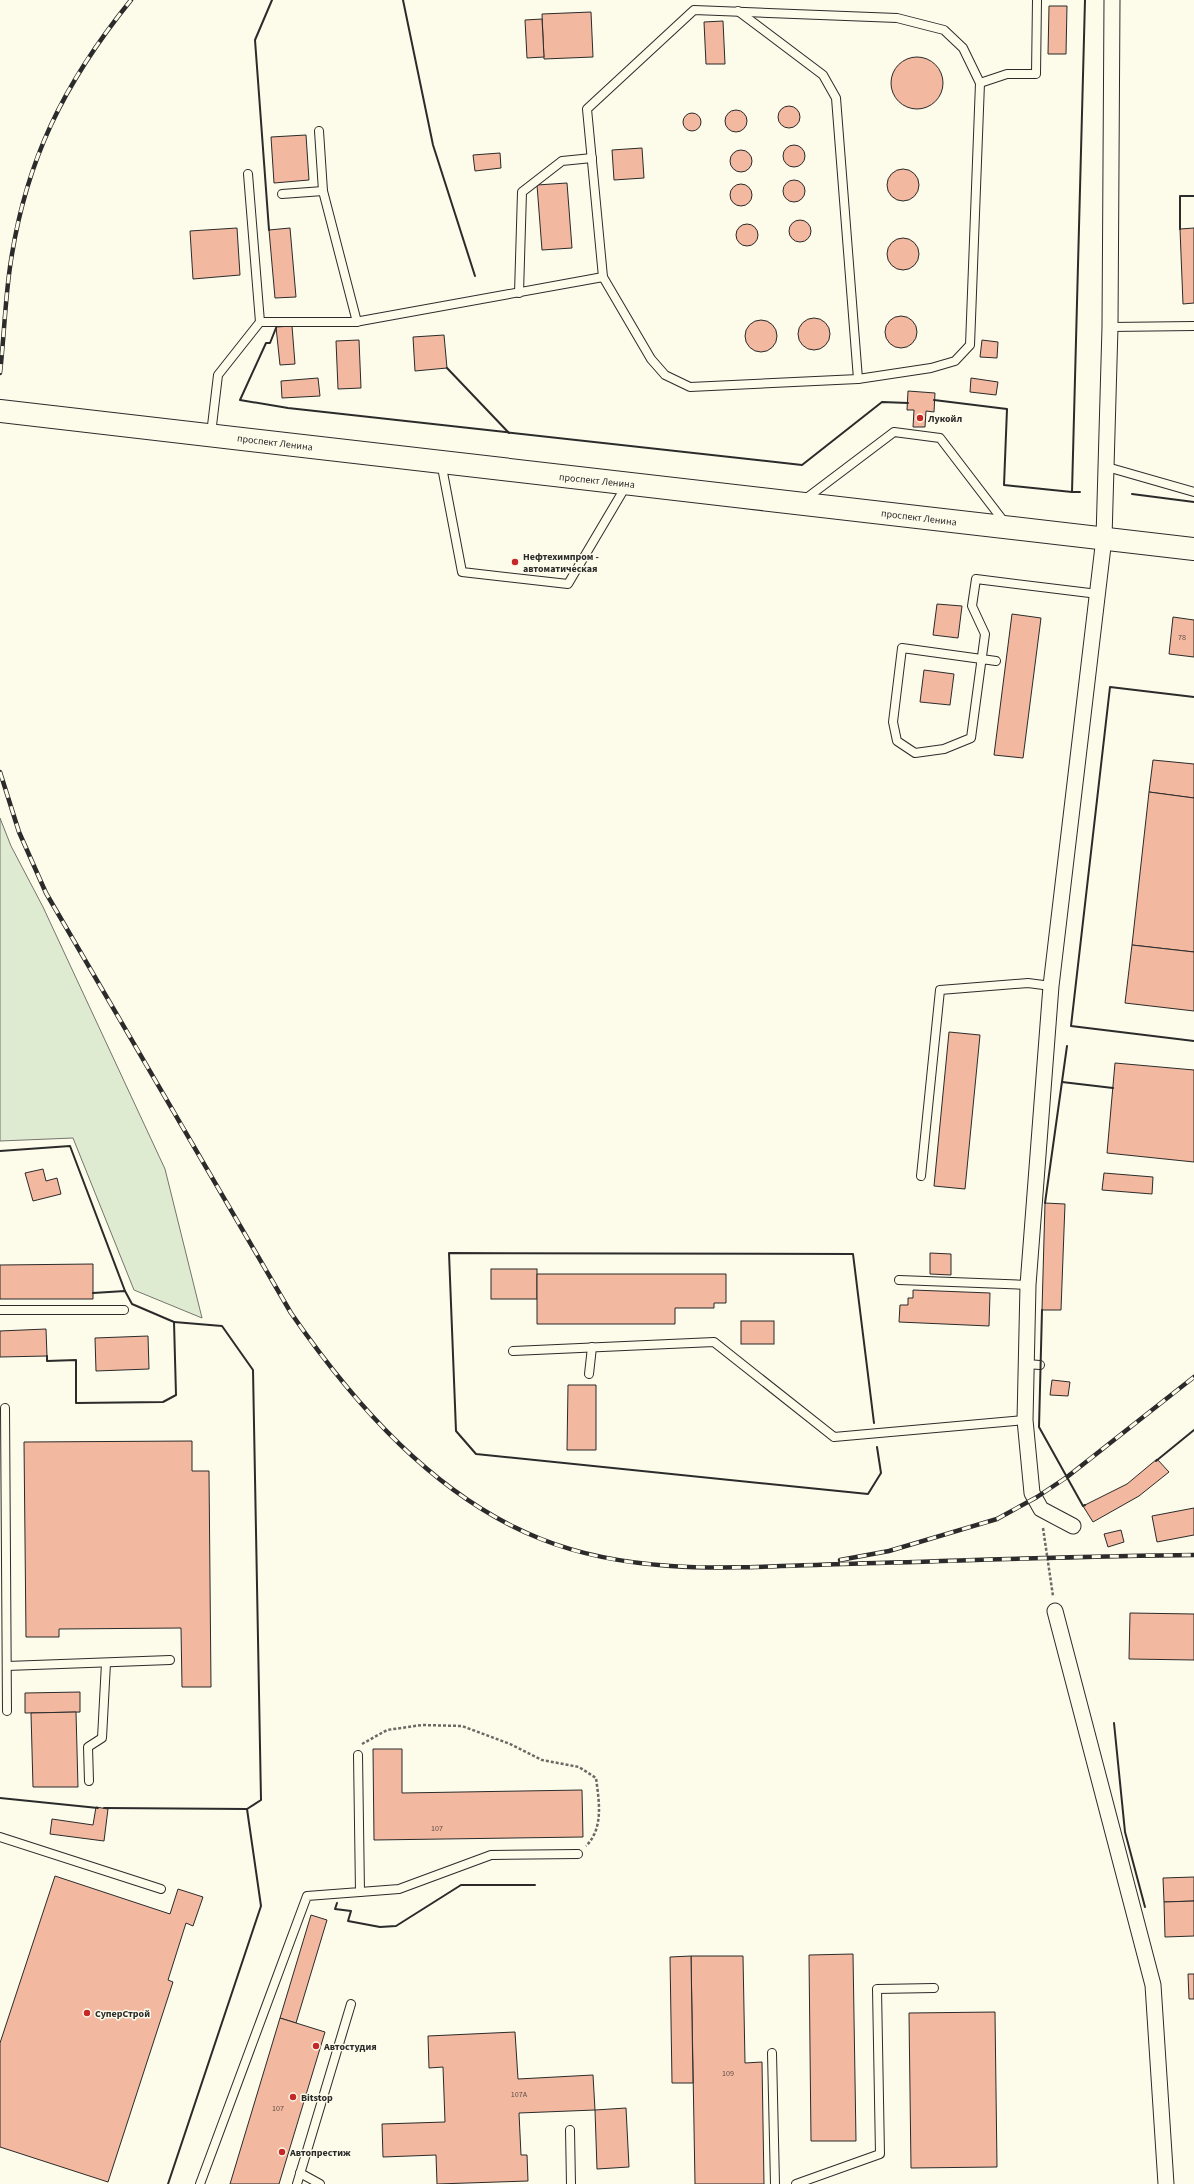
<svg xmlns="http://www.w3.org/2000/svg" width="1194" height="2184" font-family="'Source Sans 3',sans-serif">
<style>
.green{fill:#deebd1;stroke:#74746e}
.building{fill:#f2b8a0;stroke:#2b2b2b}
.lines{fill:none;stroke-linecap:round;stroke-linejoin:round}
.service-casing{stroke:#2b2b2b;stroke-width:10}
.minor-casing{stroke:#2b2b2b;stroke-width:17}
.primary-casing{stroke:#2b2b2b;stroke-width:24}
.path{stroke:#6a6964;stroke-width:2.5;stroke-dasharray:3 2;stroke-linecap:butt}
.service{stroke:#fdfbea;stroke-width:8}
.minor{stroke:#fdfbea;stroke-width:15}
.primary{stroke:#fdfbea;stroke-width:22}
.rail-casing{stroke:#2b2b2b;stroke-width:4.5}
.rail{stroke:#fdfbea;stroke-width:3;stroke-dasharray:9;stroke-linecap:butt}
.wall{stroke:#2b2b2b;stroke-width:2}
.poi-dot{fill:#c62828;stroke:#fdfbea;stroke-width:1.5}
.labels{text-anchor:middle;stroke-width:3;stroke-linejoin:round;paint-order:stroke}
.number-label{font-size:8px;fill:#5d4e48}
.poi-label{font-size:10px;font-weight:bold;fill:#2b2b2b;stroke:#fdfbea;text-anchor:start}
.street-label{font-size:10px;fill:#2b2b2b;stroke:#fdfbea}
</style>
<rect width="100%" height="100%" fill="#fdfbea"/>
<polygon class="green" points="0,818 11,846 43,907 165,1169 202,1318 134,1290 73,1138 0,1141"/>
<g class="building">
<polygon points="1049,6 1067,6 1066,54 1048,54"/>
<polygon points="591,12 593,57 544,59 542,14"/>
<polygon points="542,19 544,57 527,58 525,20"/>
<polygon points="723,21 725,64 706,64 704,22"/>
<circle cx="917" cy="83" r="26"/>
<circle cx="789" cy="117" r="11"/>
<circle cx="736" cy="121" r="11"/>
<circle cx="692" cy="122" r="9"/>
<polygon points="306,135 309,180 274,183 271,137"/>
<circle cx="794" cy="156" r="11"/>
<polygon points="642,148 644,178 614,180 612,150"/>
<circle cx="741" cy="161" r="11"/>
<polygon points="500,153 501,168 475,171 473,155"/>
<circle cx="903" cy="185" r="16"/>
<circle cx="794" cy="191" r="11"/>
<polygon points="567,183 572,248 542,250 537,185"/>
<circle cx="741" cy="195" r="11"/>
<circle cx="800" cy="231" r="11"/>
<circle cx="747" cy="235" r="11"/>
<polygon points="237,228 240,275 193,279 190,231"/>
<polygon points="290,228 296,297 275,298 269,230"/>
<polygon points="1194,228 1194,303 1183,304 1180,229"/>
<circle cx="903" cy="254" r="16"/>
<circle cx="901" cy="332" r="16"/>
<circle cx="814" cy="334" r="16"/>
<circle cx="761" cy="336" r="16"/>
<polygon points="292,326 295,364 280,365 276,327"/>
<polygon points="444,335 447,368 415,371 413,337"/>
<polygon points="359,340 361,388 338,389 336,341"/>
<polygon points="982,340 998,342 997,358 980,357"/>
<polygon points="318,378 320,396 282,398 281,381"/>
<polygon points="971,378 998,382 996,395 970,392"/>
<polygon points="908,391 935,393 934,412 926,411 925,427 913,427 914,410 907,410"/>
<polygon points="937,604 962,606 958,638 933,635"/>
<polygon points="1012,614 1041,618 1023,758 994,755"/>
<polygon points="1173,617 1194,620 1194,657 1169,654"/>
<polygon points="924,670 954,674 950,705 920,702"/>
<polygon points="1153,760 1194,764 1194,798 1149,792"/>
<polygon points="1149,792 1194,798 1194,952 1132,945"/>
<polygon points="1132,945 1194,952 1194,1011 1125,1003"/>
<polygon points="949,1032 980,1035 965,1189 934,1186"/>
<polygon points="1115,1063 1194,1070 1194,1162 1107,1153"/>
<polygon points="43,1169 46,1181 57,1178 61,1194 33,1201 25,1173"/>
<polygon points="1104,1173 1153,1177 1152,1194 1102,1190"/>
<polygon points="1045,1203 1065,1204 1061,1310 1042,1310"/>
<polygon points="930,1253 951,1254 951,1275 930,1274"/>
<polygon points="93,1264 93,1299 0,1299 0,1265"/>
<rect x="491" y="1269" width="46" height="30"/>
<polygon points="537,1274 726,1274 726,1303 714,1303 714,1308 675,1308 675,1324 537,1324"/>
<polygon points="913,1290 990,1293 989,1326 899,1322 900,1305 908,1305 908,1298 913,1298"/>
<rect x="741" y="1321" width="33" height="23"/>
<polygon points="46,1329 47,1356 0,1357 0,1331"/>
<polygon points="148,1336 149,1369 96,1371 95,1338"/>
<polygon points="1052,1380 1070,1382 1068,1396 1050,1395"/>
<polygon points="568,1385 596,1385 596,1450 567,1450"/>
<polygon points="192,1441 192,1471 209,1471 211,1687 182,1687 181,1628 59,1629 59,1637 26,1637 24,1442"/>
<polygon points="1157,1459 1169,1472 1139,1496 1093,1522 1083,1506 1127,1484"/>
<polygon points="1194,1508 1194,1535 1157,1542 1152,1516"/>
<polygon points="1121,1530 1124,1542 1108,1547 1104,1534"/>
<polygon points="1130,1613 1194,1614 1194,1660 1129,1659"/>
<polygon points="80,1692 80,1712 25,1713 25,1693"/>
<polygon points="76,1712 78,1787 33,1787 31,1713"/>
<polygon points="373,1749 402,1749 402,1793 582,1790 583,1837 374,1840"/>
<polygon points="96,1807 108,1809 104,1841 50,1834 52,1819 93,1825"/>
<polygon points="55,1876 170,1914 178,1889 203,1897 193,1926 186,1923 168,1980 173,1982 108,2182 0,2147 0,2043"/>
<polygon points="1194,1877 1194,1901 1164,1902 1163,1878"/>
<polygon points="1194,1901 1194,1936 1165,1937 1164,1902"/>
<polygon points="311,1915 327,1920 296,2023 280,2018"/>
<polygon points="853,1954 856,2141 811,2141 809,1955"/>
<polygon points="691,1956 743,1956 745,2063 762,2062 764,2184 695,2184"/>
<polygon points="691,1956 693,2083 672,2083 670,1957"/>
<polygon points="1188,1974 1194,1974 1194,1999 1189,1999"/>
<polygon points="995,2012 997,2167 911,2168 909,2013"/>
<polygon points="280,2018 325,2032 279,2184 230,2184"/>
<polygon points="515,2032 518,2079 593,2075 595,2110 519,2113 521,2155 527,2155 528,2181 437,2184 436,2155 383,2157 382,2124 445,2122 443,2067 429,2068 428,2036"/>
<polygon points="626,2108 629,2167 597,2169 595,2110"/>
</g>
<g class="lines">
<defs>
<g id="service">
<polygon points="694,10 897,18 944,30 963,48 980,83 970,345 955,361 931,368 858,379 690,387 665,375 651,359 603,277 587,109"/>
<polyline points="738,11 823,75 836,98 858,379"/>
<polyline points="980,83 1007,74 1036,74 1037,0"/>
<polyline points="319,131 323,191 357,322"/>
<polyline points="248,174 260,322"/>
<polyline points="282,194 323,191"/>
<polyline points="519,293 522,192 562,161 592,158"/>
<polyline points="1110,327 1194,326"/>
<polyline points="211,434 218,375 260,322 355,322 603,277"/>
<polyline points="441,462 462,572 568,584 626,486"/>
<polyline points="1107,467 1194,492"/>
<polyline points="804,500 894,432 940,438 1005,523"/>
<polyline points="996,661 902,648 893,722 897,741 915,753 944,749 971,738 985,634 972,606 976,579 1098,594"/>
<polyline points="921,1176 940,990 1028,983 1051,986"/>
<polyline points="899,1280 1028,1285"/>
<polyline points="0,1310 124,1310"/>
<polyline points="513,1351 714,1342 834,1437 1025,1420"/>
<polyline points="1026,1364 1040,1365"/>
<polyline points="589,1374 592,1347"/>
<polyline points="5,1408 7,1711"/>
<polyline points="7,1666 170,1660"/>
<polyline points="89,1781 88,1747 102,1738 106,1663"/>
<polyline points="0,1837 161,1889"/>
<polyline points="360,1892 399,1889 491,1855 578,1854"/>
<polyline points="772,2053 775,2184"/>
<polyline points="570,2130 571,2184"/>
<polyline points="300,2173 320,2184"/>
<polyline points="200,2184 307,1896 360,1892 358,1755"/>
<polyline points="297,2184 351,2004"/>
<polyline points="796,2184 880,2154 877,1989 934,1988"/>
</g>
<g id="minor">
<polyline points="1073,1526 1041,1509 1032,1493 1025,1420 1028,1285 1051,986 1104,538 1110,327 1112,0"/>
<polyline points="1055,1611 1153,1985 1166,2184"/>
</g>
<polyline id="primary" points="0,411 1194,549"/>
</defs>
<use href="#service" class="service-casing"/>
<use href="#minor" class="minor-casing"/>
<use href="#primary" class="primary-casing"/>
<g class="path">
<polyline points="1043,1528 1053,1596"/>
<path d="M 362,1744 L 387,1730 L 422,1725 L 462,1726 L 510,1744 L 542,1760 L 579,1767 L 596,1778 C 599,1801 604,1828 586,1846"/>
</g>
<use href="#service" class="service"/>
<use href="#minor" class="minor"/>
<use href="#primary" class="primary"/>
<defs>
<g id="rail">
<path d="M 0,373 C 4,338 5,302 10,267 C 25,161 64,83 131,0"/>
<path d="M 0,772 L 19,832 L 46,893 L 291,1313 C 354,1404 435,1497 541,1539 C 637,1577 741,1567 843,1564 C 960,1561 1077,1556 1194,1555"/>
<polyline points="840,1560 889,1551 997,1519 1037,1497 1067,1477 1194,1377"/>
</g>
</defs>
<use href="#rail" class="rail-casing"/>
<use href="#rail" class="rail"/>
<g class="wall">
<polyline points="403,0 433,145 475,276"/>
<polyline points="1180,229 1180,196 1194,196"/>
<polyline points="269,230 255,40 272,0"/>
<polyline points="276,328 270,343 266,343 240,400 288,408 802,465 882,402 908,403"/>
<polyline points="447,368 509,433"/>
<polyline points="934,400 1007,409 1004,485 1072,492 1085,0"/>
<polyline points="1072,492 1080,492"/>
<polyline points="1132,494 1194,502"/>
<polyline points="1194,697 1110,687 1071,1026 1194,1041"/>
<polyline points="1062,1082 1113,1088"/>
<polyline points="0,1151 70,1146 125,1291"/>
<polyline points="1045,1203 1067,1046"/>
<polyline points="1042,1310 1039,1427 1083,1506 1085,1505"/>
<polyline points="174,1322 222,1326 253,1370 261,1800 247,1809"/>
<polyline points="47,1356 47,1361 76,1360 76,1403 163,1402 176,1395 174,1322 132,1304 125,1291 93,1293"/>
<polyline points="874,1423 853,1254 449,1253 456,1431 476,1454 868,1494 881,1473 877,1447"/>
<polyline points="1156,1461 1194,1430"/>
<polyline points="1114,1723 1125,1832 1145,1907"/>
<polyline points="0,1798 98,1808"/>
<polyline points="104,1808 247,1809 261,1906 168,2184"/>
<polyline points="337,1903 335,1909 351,1911 348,1921 380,1927 396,1926 461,1885 535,1885"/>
</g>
</g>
<g class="poi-dot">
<circle cx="920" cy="418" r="4"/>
<circle cx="515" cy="562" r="4"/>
<circle cx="87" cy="2013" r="4"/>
<circle cx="316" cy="2046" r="4"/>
<circle cx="293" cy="2097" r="4"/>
<circle cx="282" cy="2152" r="4"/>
</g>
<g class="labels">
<g class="number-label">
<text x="1182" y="640">78</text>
<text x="437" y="1831">107</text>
<text x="728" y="2076">109</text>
<text x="519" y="2097">107А</text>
<text x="278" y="2111">107</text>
</g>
<g class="poi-label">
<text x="928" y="422">Лукойл</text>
<text x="523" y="560">Нефтехимпром -<tspan x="523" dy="12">автоматическая</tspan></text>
<text x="95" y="2017">СуперСтрой</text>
<text x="324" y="2050">Автостудия</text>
<text x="301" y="2101">Bitstop</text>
<text x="290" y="2156">Автопрестиж</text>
</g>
<g class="street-label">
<text transform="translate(275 442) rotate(7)" y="4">проспект Ленина</text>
<text transform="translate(597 480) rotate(6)" y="4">проспект Ленина</text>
<text transform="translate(919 517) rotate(7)" y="4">проспект Ленина</text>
</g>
</g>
</svg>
